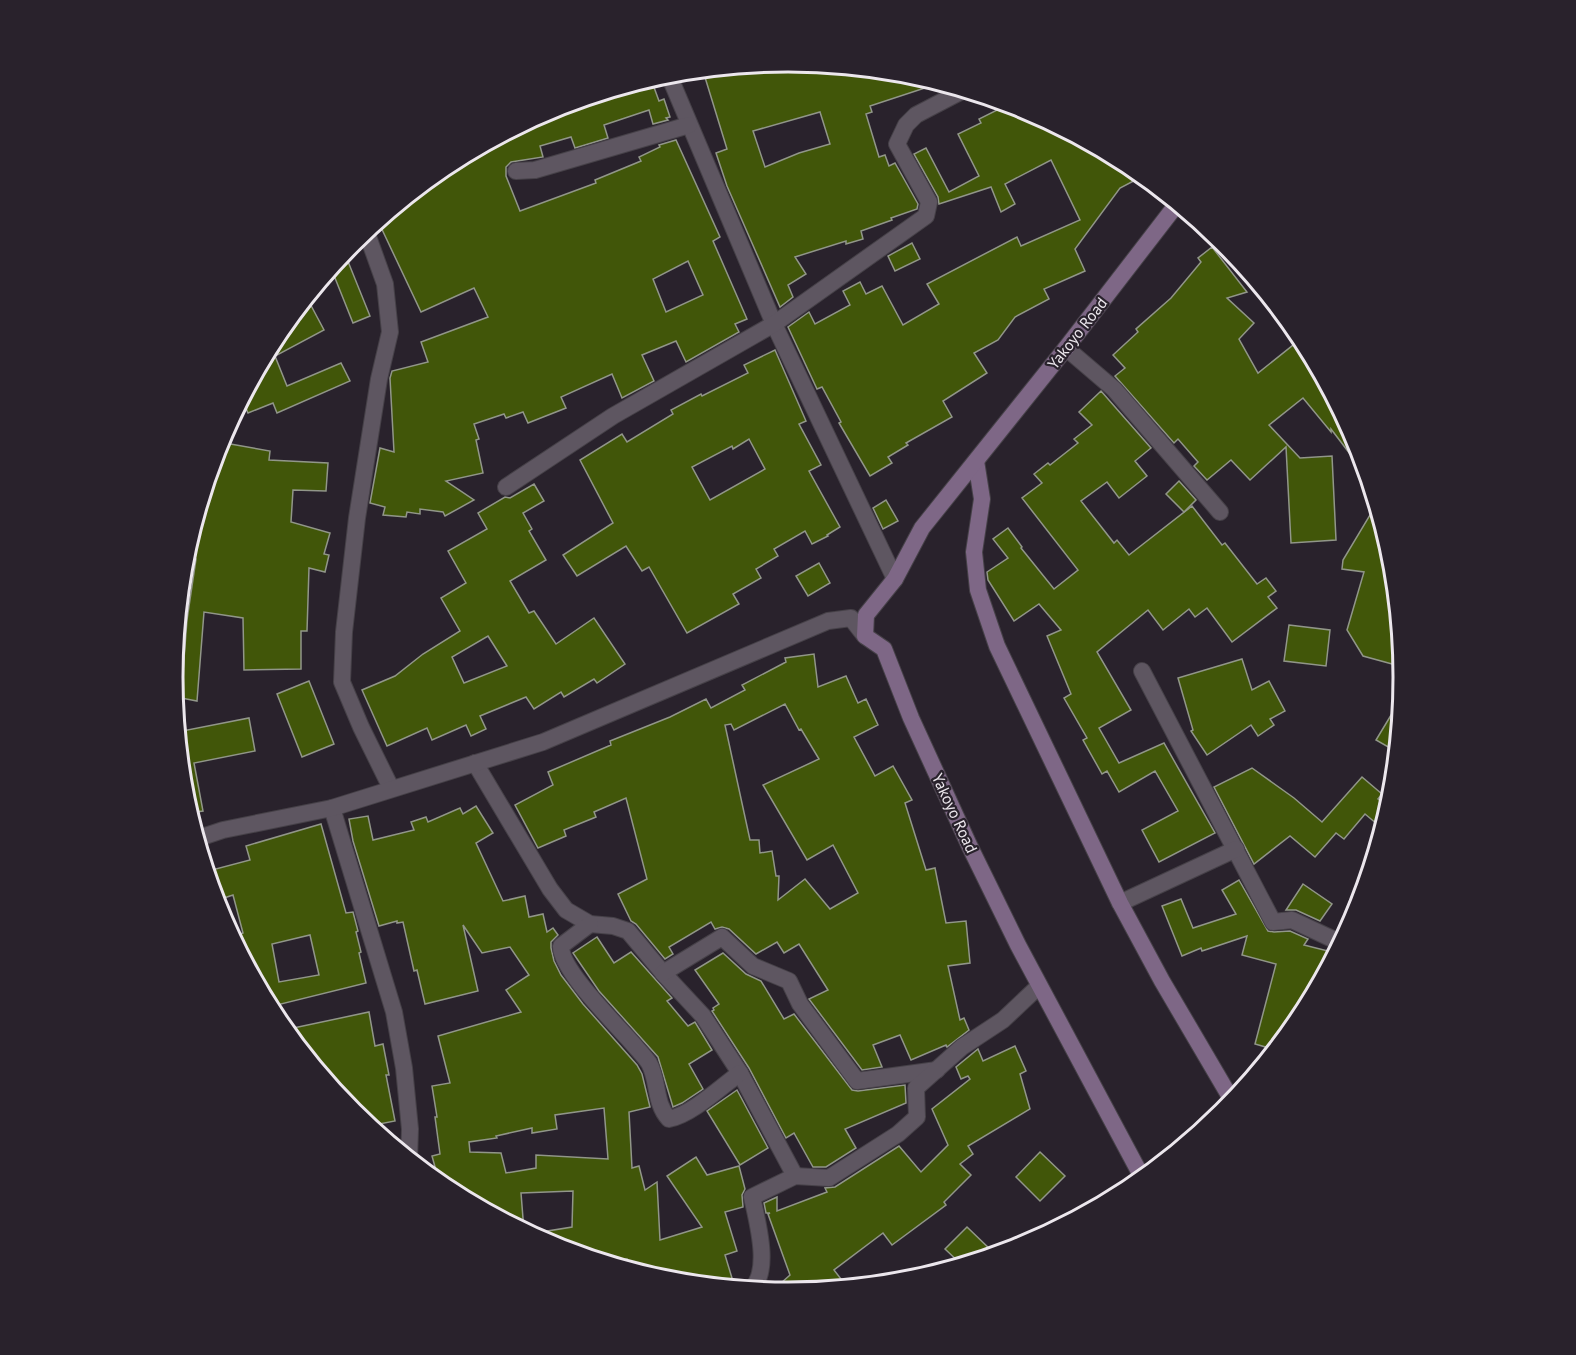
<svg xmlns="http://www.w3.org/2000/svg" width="1576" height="1355" font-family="'PT Sans',sans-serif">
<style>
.building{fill:#415609;stroke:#919689;stroke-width:1.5;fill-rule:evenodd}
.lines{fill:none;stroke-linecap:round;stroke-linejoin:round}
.minor-casing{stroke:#464148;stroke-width:18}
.secondary-casing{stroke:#464148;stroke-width:18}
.minor{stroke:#5e5661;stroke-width:16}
.secondary{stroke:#7e6786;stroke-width:16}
.labels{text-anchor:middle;stroke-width:4.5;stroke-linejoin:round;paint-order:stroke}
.street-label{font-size:16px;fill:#ece7ed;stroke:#29222c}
.rim{fill:none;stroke:#ece7ed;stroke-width:3}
</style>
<rect width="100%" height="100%" fill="#29222c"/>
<g class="building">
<path d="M 794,62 L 909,73 L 940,83 L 870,106 L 872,112 L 866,114 L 879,157 L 885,155 L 889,166 L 895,163 L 918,204 L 917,209 L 891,218 L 892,220 L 861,231 L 863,239 L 846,244 L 846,241 L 795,257 L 806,274 L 788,285 L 793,297 L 780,307 L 727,186 L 716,153 L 727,149 L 704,74 L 713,72 L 712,69 L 772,63 L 773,70 ZM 820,112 L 830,144 L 799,153 L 765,167 L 753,131 Z"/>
<path d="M 651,79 L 659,101 L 664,99 L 670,117 L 666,118 L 668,120 L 653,124 L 649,110 L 604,125 L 608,138 L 575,148 L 571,137 L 540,146 L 543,157 L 511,162 L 506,167 L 506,176 L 520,211 L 596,183 L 595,180 L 641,161 L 639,157 L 660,147 L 659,145 L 676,140 L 720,237 L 713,241 L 747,319 L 735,324 L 739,332 L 686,362 L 676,341 L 642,355 L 654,381 L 622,398 L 612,374 L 561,397 L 566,408 L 528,423 L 523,412 L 506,418 L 504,414 L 474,424 L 479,439 L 476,440 L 483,473 L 446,481 L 474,500 L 445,516 L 443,512 L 420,509 L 420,514 L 407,512 L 406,517 L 383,515 L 385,507 L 370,503 L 380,448 L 394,452 L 390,378 L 392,371 L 428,362 L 421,342 L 488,317 L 474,288 L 421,312 L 378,221 L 446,165 L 553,108 ZM 688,261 L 703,295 L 666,312 L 653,279 Z"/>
<polygon points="1009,104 1024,109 1131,166 1143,176 1120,188 1075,249 1085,271 1044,289 1049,299 1015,317 998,340 974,353 987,373 943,401 952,417 906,443 908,445 888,457 892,463 870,476 839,423 841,422 822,387 817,389 788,327 809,312 815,324 850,305 843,291 860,282 866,294 882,286 903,325 939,304 927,284 1017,237 1021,246 1080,220 1051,160 1005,184 1015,204 1001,212 991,187 939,204 938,197 914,154 926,148 949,192 979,176 958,134 981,123 979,119"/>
<polygon points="912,243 920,259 895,271 888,256"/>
<polygon points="1212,247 1247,292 1227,298 1254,323 1239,339 1258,373 1302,338 1357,442 1365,469 1363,471 1331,429 1331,432 1303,398 1269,425 1300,458 1332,456 1336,540 1291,543 1286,447 1250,480 1231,460 1207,480 1194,466 1198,462 1178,439 1174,443 1115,376 1125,368 1113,355 1138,332 1136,329 1171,298 1201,262 1198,258"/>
<polygon points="347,259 370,316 353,323 331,268 335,264"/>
<polygon points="307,298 324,330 275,356 287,386 341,363 350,381 277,413 273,403 248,413 242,399 276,335"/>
<path d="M 775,350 L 806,421 L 799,424 L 821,465 L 809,471 L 840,527 L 827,535 L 828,536 L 812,544 L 805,531 L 774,549 L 778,556 L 756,569 L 761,578 L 733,594 L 739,604 L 687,633 L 649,567 L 642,571 L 626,546 L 577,576 L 563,555 L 613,523 L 580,460 L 622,434 L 627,442 L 673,414 L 671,410 L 701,394 L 702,396 L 748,373 L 744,365 ZM 749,439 L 765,469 L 710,500 L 692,467 L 732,446 L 733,449 Z"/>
<polygon points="1101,391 1151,448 1135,461 1147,476 1119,498 1107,482 1081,501 1114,543 1117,540 1129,555 1192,506 1222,545 1225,543 1257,584 1266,578 1276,591 1268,597 1277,608 1232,642 1207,608 1195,617 1189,609 1163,630 1148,610 1097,652 1131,710 1099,728 1119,763 1164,743 1215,833 1159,862 1142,830 1178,811 1155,771 1119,792 1107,771 1102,774 1083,740 1087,738 1064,698 1071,694 1047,636 1061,630 1039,604 1014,621 988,580 987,572 1008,558 993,539 1008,528 1022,547 1021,548 1054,589 1078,570 1022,498 1042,483 1034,474 1048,463 1050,465 1078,443 1074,439 1092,425 1079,412"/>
<polygon points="219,442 270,451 269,460 328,463 326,491 293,490 291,522 330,533 324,554 329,555 325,572 309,568 307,631 301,631 301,669 244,670 243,618 204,612 197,701 181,698 187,620 196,559 184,556"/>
<polygon points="1179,481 1196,500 1184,512 1166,494"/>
<path d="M 534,484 L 544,501 L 523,513 L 532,529 L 529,531 L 546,560 L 510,581 L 529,613 L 534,611 L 556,644 L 594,618 L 625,664 L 597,683 L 594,679 L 564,697 L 561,692 L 534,709 L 526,697 L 480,716 L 486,729 L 471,736 L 466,725 L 432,740 L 427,728 L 387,746 L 362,690 L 395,676 L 423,654 L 460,631 L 441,598 L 466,583 L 448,551 L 487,529 L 478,513 L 505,497 L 510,498 ZM 488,636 L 507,666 L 464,683 L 452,657 Z"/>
<polygon points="886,500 898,521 883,529 873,508"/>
<polygon points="1376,505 1392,558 1403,667 1363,656 1347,630 1364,572 1342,569 1343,560"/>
<polygon points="819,563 830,583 808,596 796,576"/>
<polygon points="1289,625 1330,630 1326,666 1284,661"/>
<path d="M 814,654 L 818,687 L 846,676 L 858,703 L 866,699 L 878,725 L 854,737 L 875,776 L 893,766 L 912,800 L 905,803 L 926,870 L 935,868 L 946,923 L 966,921 L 970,963 L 948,966 L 960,1020 L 964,1018 L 969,1030 L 947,1047 L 946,1045 L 911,1060 L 900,1035 L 873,1045 L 882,1067 L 862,1070 L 809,999 L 828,990 L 799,944 L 784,953 L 777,942 L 756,954 L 729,929 L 722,927 L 715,929 L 711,922 L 669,947 L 673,954 L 665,959 L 636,924 L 631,921 L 618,894 L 647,879 L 626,798 L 594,812 L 596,817 L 564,830 L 566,836 L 538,848 L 515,805 L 553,785 L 548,772 L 611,745 L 610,741 L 670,717 L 706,699 L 711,708 L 745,690 L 742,685 L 786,662 L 785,658 ZM 785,704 L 799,730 L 801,729 L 819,759 L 763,785 L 807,860 L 833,845 L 858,893 L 830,909 L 805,879 L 778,900 L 779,876 L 776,876 L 772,851 L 760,853 L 759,840 L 750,840 L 725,725 L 731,724 L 734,730 Z"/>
<polygon points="1242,659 1252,690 1269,681 1285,711 1270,719 1274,725 1258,736 1251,725 1207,755 1191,731 1193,730 1178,678"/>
<polygon points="309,681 334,744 302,757 277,694"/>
<polygon points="1402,697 1397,752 1376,740"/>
<polygon points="249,718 255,751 194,763 203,811 189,813 184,797 177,732"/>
<polygon points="1252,768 1294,798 1322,822 1362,777 1382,794 1378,799 1389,808 1383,829 1365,814 1344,839 1336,833 1315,857 1290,836 1254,864 1214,787"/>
<path d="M 476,806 L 493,833 L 476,843 L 503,901 L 525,896 L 529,917 L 543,914 L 547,932 L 553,928 L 558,935 L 551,942 L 551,948 L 554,961 L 561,975 L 583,1004 L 637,1065 L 642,1074 L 650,1107 L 629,1112 L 632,1168 L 639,1166 L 645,1190 L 657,1182 L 660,1240 L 702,1227 L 667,1176 L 696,1157 L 707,1175 L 739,1166 L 745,1189 L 742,1195 L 743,1207 L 725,1212 L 737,1251 L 725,1255 L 735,1288 L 667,1282 L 627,1269 L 627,1259 L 604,1262 L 552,1246 L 529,1234 L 572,1227 L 573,1191 L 521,1193 L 524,1231 L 440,1185 L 432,1156 L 440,1154 L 435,1117 L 437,1117 L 432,1086 L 450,1083 L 438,1036 L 521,1012 L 506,990 L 529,975 L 510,947 L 482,953 L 463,925 L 478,991 L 425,1004 L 417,970 L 414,971 L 403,922 L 397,923 L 397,921 L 379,926 L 353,841 L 349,819 L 368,816 L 373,840 L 414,830 L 411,822 L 426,817 L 428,822 L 460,808 L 463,814 ZM 604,1108 L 608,1159 L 536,1155 L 536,1168 L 506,1173 L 501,1153 L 470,1152 L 469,1142 L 497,1138 L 496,1136 L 532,1128 L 532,1133 L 557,1129 L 555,1115 Z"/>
<path d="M 321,824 L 346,913 L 353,912 L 358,931 L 356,932 L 361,952 L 359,953 L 366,983 L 269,1007 L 231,937 L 243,933 L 233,895 L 215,901 L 208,878 L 208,871 L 250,860 L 246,846 ZM 310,935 L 319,975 L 279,982 L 272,944 Z"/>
<polygon points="1239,880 1268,931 1274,932 1290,931 1308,939 1304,945 1332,952 1327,970 1311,998 1302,996 1294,1024 1290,1024 1286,1037 1276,1050 1255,1044 1276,964 1242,955 1247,936 1202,951 1201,948 1182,956 1162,906 1181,899 1193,928 1236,914 1222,890"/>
<polygon points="1303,884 1332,904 1320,921 1296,910 1286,910"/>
<polygon points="597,937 614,963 631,952 672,998 667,1001 688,1026 695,1022 712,1050 689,1064 703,1089 682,1103 673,1107 658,1057 599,991 573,953"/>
<polygon points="723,953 746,974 761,981 784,1019 794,1014 852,1090 858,1091 905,1085 906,1103 845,1129 856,1148 826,1167 813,1167 794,1133 786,1138 749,1068 712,1011 714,1010 713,1008 719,1004 695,970"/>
<polygon points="369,1012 375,1046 383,1044 389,1075 386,1075 395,1121 369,1126 352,1113 284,1030"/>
<polygon points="1015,1046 1026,1071 1020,1074 1030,1109 968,1146 973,1154 960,1164 971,1175 944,1202 946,1205 892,1245 883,1233 834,1270 848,1288 790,1293 781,1283 790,1275 768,1214 770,1213 766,1213 764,1203 777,1197 777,1211 827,1192 825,1188 835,1187 899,1146 921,1172 948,1145 932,1109 970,1079 968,1076 961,1079 956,1067 978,1049 983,1061"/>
<polygon points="737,1090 768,1148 740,1165 707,1111"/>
<polygon points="1040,1152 1065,1176 1040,1201 1016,1177"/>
<polygon points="967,1227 996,1255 962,1265 945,1249"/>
</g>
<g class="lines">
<defs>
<g id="minor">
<polyline points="668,73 774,324 895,579"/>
<polyline points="516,171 535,170 689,125"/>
<polyline points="366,231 385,284 390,332 379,379 357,518 344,632 342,682 361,727 391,788"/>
<polyline points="1066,348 1114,389 1220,512"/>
<polyline points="506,487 613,416 774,324 926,216 929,202 897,144 906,125 916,115 964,90"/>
<polyline points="1142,671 1273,922 1292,920 1341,943"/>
<polyline points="475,763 550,889 566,910 590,924 613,926 628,931 663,973 703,1016 740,1073 795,1176"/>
<polyline points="332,808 394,1012 404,1068 410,1129 409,1160"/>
<polyline points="196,839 223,830 332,808 543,742 828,621 851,618 865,636"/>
<polyline points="1120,903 1236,849"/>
<path d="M 590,924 L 561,946 C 560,970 618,1026 634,1045 C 639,1051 645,1057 649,1063 C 659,1081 654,1103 669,1119 C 691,1115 721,1087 740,1073"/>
<polyline points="663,973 722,937 753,966 789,981 800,1004 857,1081 937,1070"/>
<path d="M 750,1290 C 772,1273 757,1221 752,1197 L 795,1176 L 829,1178 L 898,1134 L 917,1117 L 916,1088 L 962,1047 L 1003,1020 L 1039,986"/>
</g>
<g id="secondary">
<polyline points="976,461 982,499 974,552 978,590 997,646 1120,903 1162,981 1233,1102"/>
<polyline points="1143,1179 1018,945 970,847 911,718 884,649 865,636 866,615 895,579 922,528 1066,348 1177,204"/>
</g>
</defs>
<use href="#minor" class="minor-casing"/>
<use href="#secondary" class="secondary-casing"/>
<use href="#minor" class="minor"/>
<use href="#secondary" class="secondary"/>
</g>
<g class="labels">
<g class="street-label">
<text transform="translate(1077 333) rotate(-52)" y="6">Yakoyo Road</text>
<text transform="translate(955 813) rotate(65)" y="6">Yakoyo Road</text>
</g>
</g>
<path d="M0 0H1576V1355H0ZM183 677a605 605 0 1 1 1210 0a605 605 0 1 1-1210 0Z" fill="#29222c" fill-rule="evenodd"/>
<path class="rim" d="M183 677a605 605 0 1 1 1210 0a605 605 0 1 1-1210 0Z"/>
</svg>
